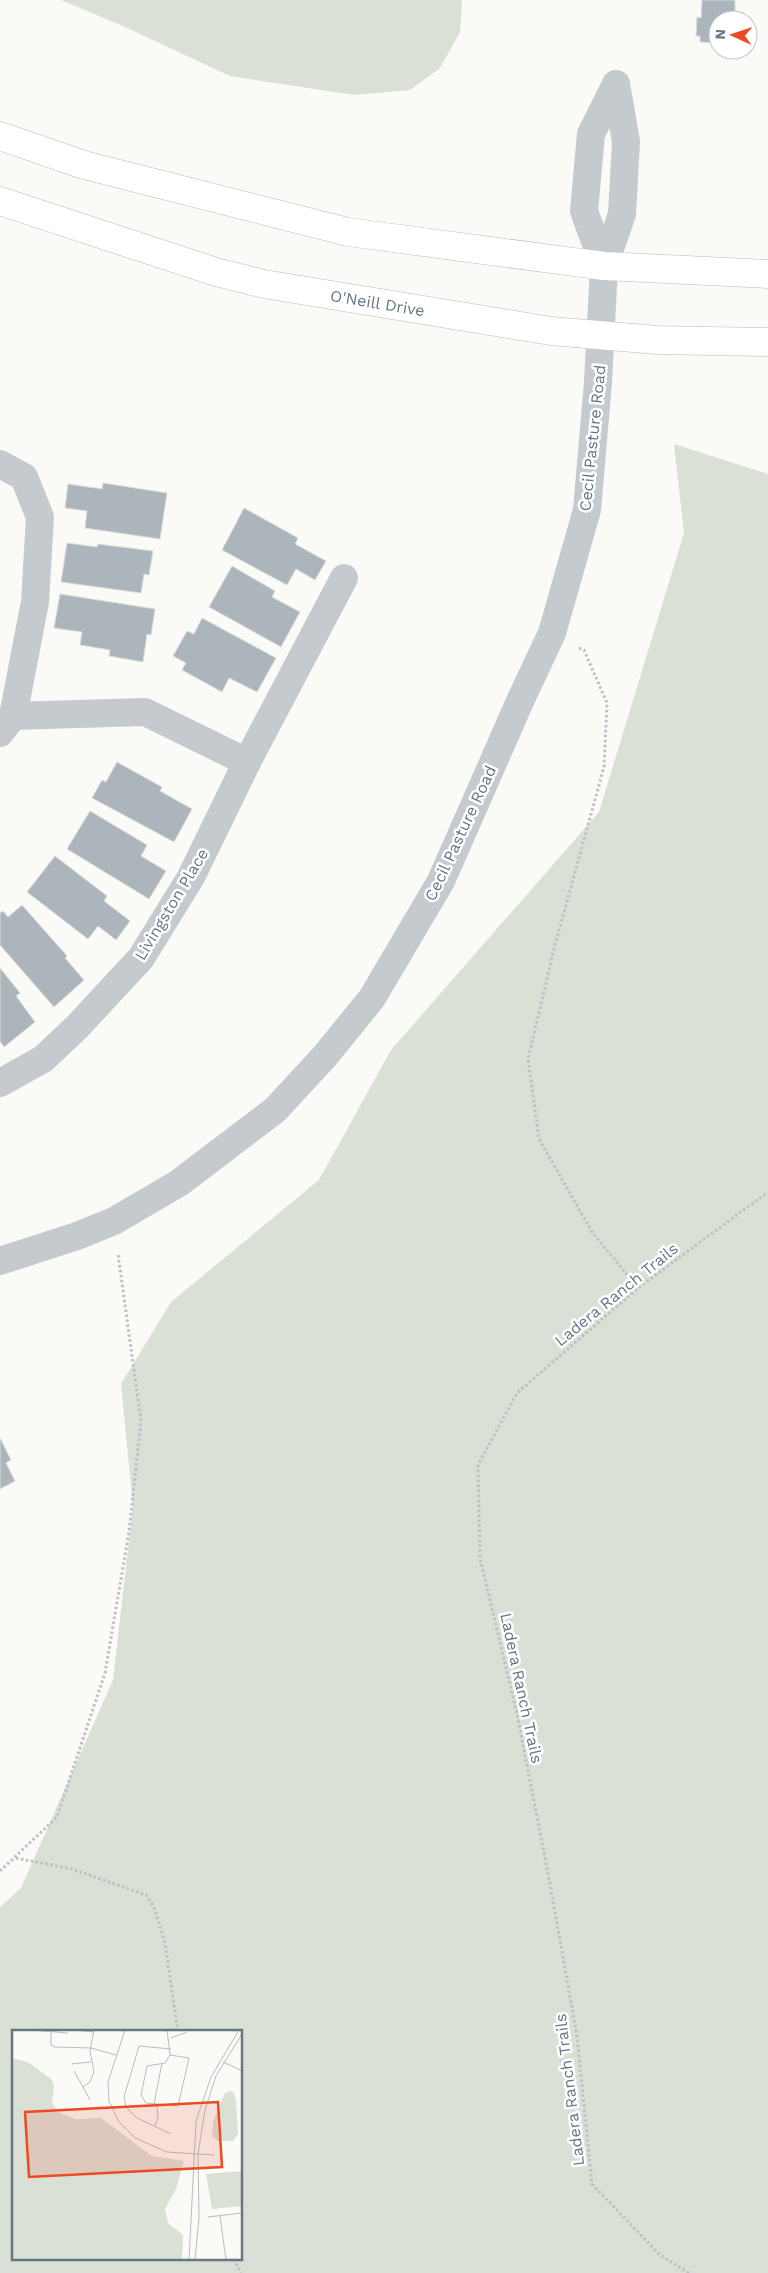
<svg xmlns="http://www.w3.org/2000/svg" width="768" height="2273" font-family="'Work Sans',sans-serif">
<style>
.green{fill:#dae0d6;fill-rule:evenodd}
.building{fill:#abb5bb;stroke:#dcdcd9}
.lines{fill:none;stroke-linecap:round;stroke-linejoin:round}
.major-casing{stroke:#b6bcc0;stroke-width:29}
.path{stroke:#bdc1c3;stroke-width:3;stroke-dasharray:2.5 2.5;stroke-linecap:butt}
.minor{stroke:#c5cace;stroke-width:28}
.major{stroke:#fff;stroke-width:28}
.labels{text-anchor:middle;stroke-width:5;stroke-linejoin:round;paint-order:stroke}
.street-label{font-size:16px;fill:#637784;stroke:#fff}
.inset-road{fill:none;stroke:#b5bec2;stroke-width:1}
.view{fill:#ed4a24;fill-opacity:0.15;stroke:#ed4a24;stroke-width:2.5}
.inset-edge{fill:none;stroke:#637784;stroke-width:2.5}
</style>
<rect width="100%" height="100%" fill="#fafaf7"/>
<g class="green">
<polygon points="61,0 462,0 460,32 440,68 410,90 354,95 230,76 125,27"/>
<path d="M 674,444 L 768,474 L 768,2273 L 0,2273 L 0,1907 L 21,1888 L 113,1680 L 133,1506 L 121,1384 L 171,1302 L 319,1180 L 391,1050 L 599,812 L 684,533 ZM 14,2032 L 241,2032 L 241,2259 L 14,2259 Z"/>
</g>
<g class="building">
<polygon points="702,0 735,0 735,19 738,20 718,20 718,43 700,42 700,36 696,36 697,17 701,18"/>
<polygon points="103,483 167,493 160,539 85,528 87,511 65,508 68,484 102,489"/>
<polygon points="244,508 298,538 295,544 326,561 315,580 296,569 287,585 222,550"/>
<polygon points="67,543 97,547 98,544 153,551 149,575 144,574 141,593 61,582"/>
<polygon points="232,566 275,591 272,597 300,612 281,647 209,607"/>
<polygon points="60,594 155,609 151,635 147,634 143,662 109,656 110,650 80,645 82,632 54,628"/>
<polygon points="202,618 276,658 257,692 229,678 222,692 182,670 186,663 173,656 187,631 194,634"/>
<polygon points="117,762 162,787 160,791 192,809 174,842 92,798 102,780 106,782"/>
<polygon points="90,811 147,845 141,856 166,871 149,899 67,849"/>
<polygon points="55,856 107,896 104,901 130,921 116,940 98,926 88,939 27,892"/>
<polygon points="22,905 67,956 65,958 84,980 54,1007 0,945 0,913 3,911 8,917"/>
<polygon points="0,968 20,993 16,996 35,1022 4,1047 0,1041"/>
<polygon points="0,1438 11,1460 6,1463 15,1481 0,1489"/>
</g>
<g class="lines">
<defs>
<g id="major">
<polyline points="0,136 84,165 348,232 604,266 768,274"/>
<path id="s1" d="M 0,201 L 216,272 L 264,284 L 551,331 L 657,340 L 768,342"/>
</g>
</defs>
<use href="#major" class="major-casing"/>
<g class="path">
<polyline points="579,648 584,650 607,703 604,767 555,945 528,1059 539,1139 592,1232 638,1288"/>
<polyline points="16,1858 72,1869 146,1895 154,1907 165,1943 178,2032"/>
<polyline points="0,1871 57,1817 105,1673 129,1532 141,1421 118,1254"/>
<polyline points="234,2259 241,2273"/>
<polyline points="689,2273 660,2255 592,2184 577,2036 548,1873 517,1714 480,1558 478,1465 517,1393 638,1288 768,1192"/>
</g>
<g class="minor">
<polyline points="604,266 584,211 591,134 616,84"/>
<polyline points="0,464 24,477 40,517 35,602 13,716 0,733"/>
<polyline points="13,716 145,712 247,762"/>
<polyline points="0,1083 43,1059 77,1027 141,958 191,877 247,762 344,578"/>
<polyline points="0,1261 77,1236 114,1221 179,1183 275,1110 325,1056 372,998 441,881 521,699 552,633 587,510 598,382 604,266 622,214 626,142 616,84"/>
</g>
<use href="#major" class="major"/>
</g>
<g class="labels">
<g class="street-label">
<text dy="6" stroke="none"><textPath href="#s1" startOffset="392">O'Neill Drive</textPath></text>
<text transform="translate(592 438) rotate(-84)" y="6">Cecil Pasture Road</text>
<text transform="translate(460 833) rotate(-65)" y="6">Cecil Pasture Road</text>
<text transform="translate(171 904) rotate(-59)" y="6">Livingston Place</text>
<text transform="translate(616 1294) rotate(-39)" y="6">Ladera Ranch Trails</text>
<text transform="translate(522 1688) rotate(78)" y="6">Ladera Ranch Trails</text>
<text transform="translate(569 2090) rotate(-97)" y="6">Ladera Ranch Trails</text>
</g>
</g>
<g transform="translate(12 2030)">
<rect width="230" height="230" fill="#fafaf7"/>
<path d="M 0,28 L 16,32 L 39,49 L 42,55 L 40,72 L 46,82 L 64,89 L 89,88 L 140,126 L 172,131 L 164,159 L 153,179 L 156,193 L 171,205 L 170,230 L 0,230 ZM 218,61 L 222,63 L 224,72 L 226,104 L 221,111 L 206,111 L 200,107 L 201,92 L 213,63 ZM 230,141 L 230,176 L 200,179 L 194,144 Z" fill="#dae0d6"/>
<path class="inset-road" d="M 20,0 L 56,3M 39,0 L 39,15 L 43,17 L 79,18 L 104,25M 63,0 L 82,2M 113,0 L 96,52 L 97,71 L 107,92 L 123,108 L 155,122 L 202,125M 155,0 L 158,25 L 153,33 L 135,36 L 129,65 L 134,73 L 166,76 L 177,28 L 158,25M 159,8 L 175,2M 159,19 L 127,16 L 112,67 L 114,77 L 125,88 L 159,104M 211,32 L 230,41M 59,34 L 79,32M 62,41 L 71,57M 78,70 L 71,57 L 78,52 L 82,42 L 78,21 L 82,0M 142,74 L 150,33M 143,96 L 146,87 L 145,76M 208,186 L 214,230M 196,187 L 230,183M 177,230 L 184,91 L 199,47 L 227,0M 183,230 L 187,188 L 186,124 L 193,80 L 204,46 L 230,4"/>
<path class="view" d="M 206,72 L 210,137 L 17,147 L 13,82 Z"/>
<rect width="230" height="230" class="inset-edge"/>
</g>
<g transform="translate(733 35) rotate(273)"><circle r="24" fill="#ffffff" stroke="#c1c9ce"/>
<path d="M0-4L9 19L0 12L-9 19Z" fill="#ed4a24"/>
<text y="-8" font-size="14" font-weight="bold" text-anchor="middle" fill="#637784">N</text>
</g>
</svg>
